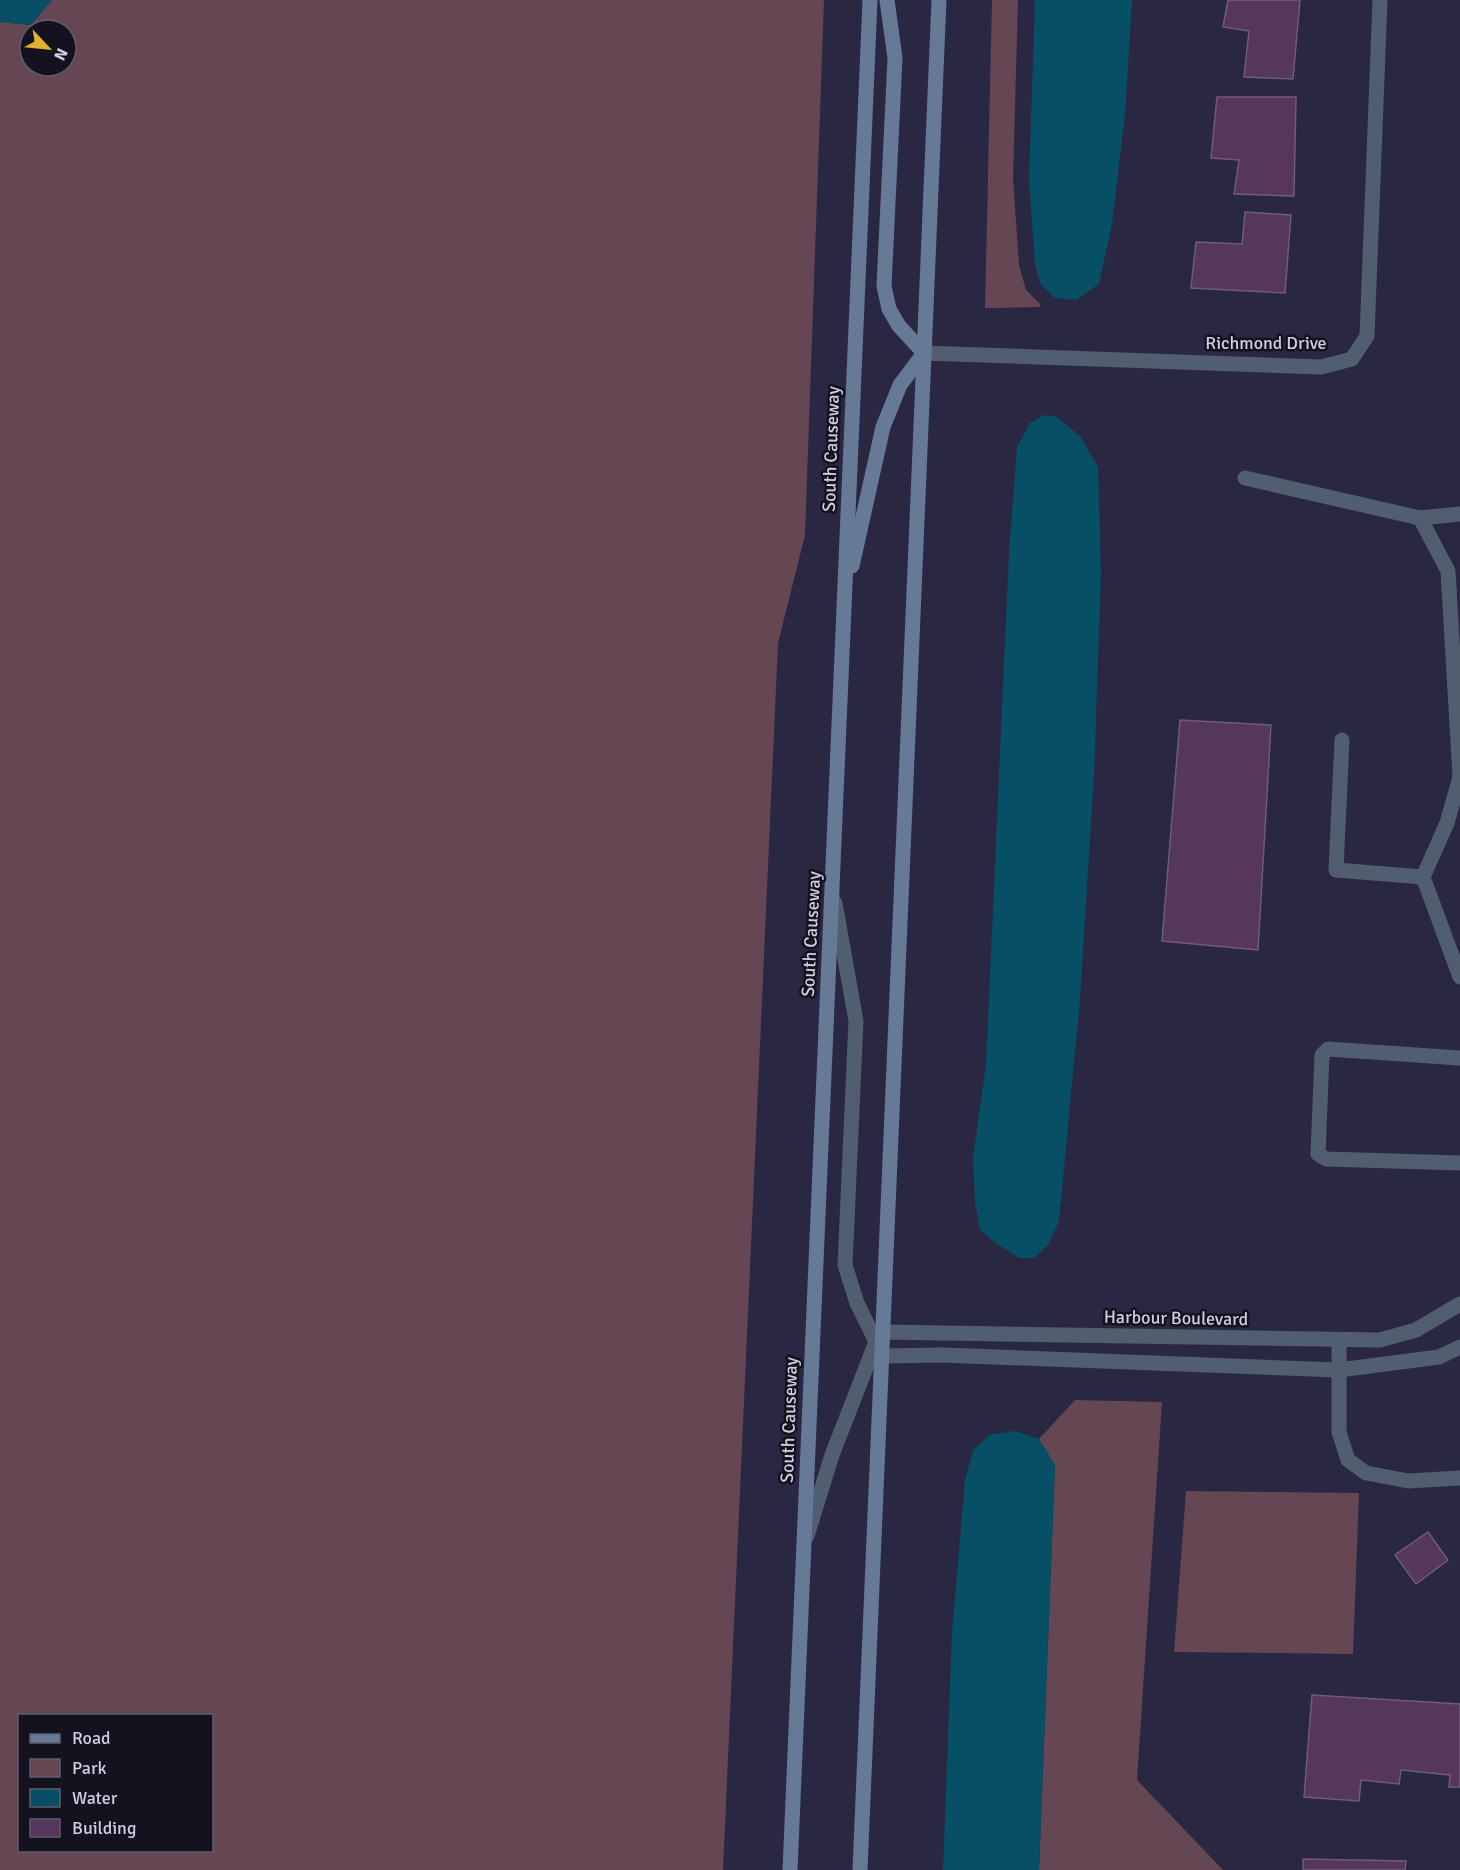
<svg xmlns="http://www.w3.org/2000/svg" width="1460" height="1870" font-family="Signika,sans-serif">
<style>
.green{fill:#654754;fill-rule:evenodd}
.water{fill:#074f64}
.building{fill:#55375c;stroke:#705b75;stroke-width:1.5}
.lines{fill:none;stroke-linecap:round;stroke-linejoin:round}
.service{stroke:#515e70;stroke-width:15}
.minor{stroke:#515e70;stroke-width:15}
.tertiary{stroke:#515e70;stroke-width:15}
.secondary{stroke:#667a96;stroke-width:15}
.labels{text-anchor:middle;stroke-width:5;stroke-linejoin:round;paint-order:stroke}
.street-label{font-size:18px;fill:#d0cfe1;stroke:#13121e}
</style>
<rect width="100%" height="100%" fill="#2a2743"/>
<g class="green">
<path d="M 52,0 L 824,0 L 805,535 L 778,643 L 723,1870 L 0,1870 L 0,22 L 31,25 ZM 30,30 L 66,30 L 66,66 L 30,66 ZM 20,1716 L 212,1716 L 212,1850 L 20,1850 Z"/>
<polygon points="992,0 1018,0 1013,178 1019,265 1026,290 1040,304 1040,307 985,308"/>
<polygon points="1075,1400 1162,1402 1137,1780 1223,1870 1039,1870 1055,1465 1039,1439"/>
<polygon points="1186,1491 1359,1493 1353,1654 1174,1652"/>
</g>
<g class="water">
<polygon points="0,0 52,0 31,25 0,22"/>
<polygon points="1035,0 1132,0 1125,115 1112,224 1099,284 1076,300 1055,298 1040,284 1035,264 1029,180"/>
<polygon points="1044,415 1057,417 1081,437 1098,467 1101,571 1094,775 1080,999 1059,1221 1049,1244 1034,1258 1019,1258 994,1242 980,1230 975,1203 973,1158 986,1065 1009,553 1017,447 1030,423"/>
<polygon points="1015,1431 1039,1439 1055,1465 1039,1870 943,1870 952,1633 965,1480 973,1451 989,1435"/>
</g>
<g class="building">
<polygon points="1228,0 1300,0 1293,79 1244,77 1249,31 1223,27"/>
<polygon points="1217,97 1296,97 1294,196 1234,194 1239,160 1211,158"/>
<polygon points="1245,212 1291,215 1285,293 1191,288 1196,242 1242,244"/>
<polygon points="1180,720 1271,725 1258,950 1162,941"/>
<polygon points="1428,1532 1448,1560 1416,1584 1395,1555"/>
<polygon points="1312,1695 1460,1704 1460,1787 1449,1787 1450,1775 1401,1770 1399,1784 1361,1780 1359,1801 1304,1797"/>
<polygon points="1303,1859 1406,1861 1405,1870 1303,1870"/>
</g>
<g class="lines">
<g class="service">
<polyline points="1245,478 1420,518 1448,571 1460,776"/>
<polyline points="1420,518 1460,514"/>
<polyline points="1342,740 1336,870 1423,877 1447,823 1460,777"/>
<polyline points="1460,1058 1328,1049 1322,1055 1318,1154 1326,1159 1460,1163"/>
<polyline points="1339,1340 1339,1432 1348,1460 1366,1473 1408,1481 1460,1478"/>
</g>
<g class="minor">
<polyline points="924,353 1321,367 1352,359 1367,336 1380,0"/>
<polyline points="1423,877 1460,977"/>
</g>
<g class="tertiary">
<polyline points="835,903 856,1021 845,1265 857,1303 883,1356 942,1355 1339,1370 1439,1357 1460,1347"/>
<polyline points="807,1536 832,1455 876,1342 883,1332 1380,1340 1416,1330 1460,1304"/>
</g>
<g class="secondary">
<polyline points="887,0 895,58 884,286 889,309 899,326 924,353"/>
<polyline points="852,566 883,427 900,385 924,353"/>
<polyline points="790,1870 870,0"/>
<polyline points="860,1870 939,0"/>
</g>
</g>
<g class="labels">
<g class="street-label">
<text x="1266" y="349">Richmond Drive</text>
<text transform="translate(831 449) rotate(-88)" y="6">South Causeway</text>
<text transform="translate(811 934) rotate(-87)" y="6">South Causeway</text>
<text transform="translate(1176 1318) rotate(1)" y="6">Harbour Boulevard</text>
<text transform="translate(789 1420) rotate(-88)" y="6">South Causeway</text>
</g>
</g>
<rect x="18" y="1714" width="195" height="138" fill="#13121e" stroke="#5f5e6c" stroke-width="1.5"/>
<rect x="30" y="1734" width="30" height="9" fill="#667a96" stroke="#5f5e6c" stroke-width="1.5"/>
<text x="72" y="1744" font-size="18" fill="#d0cfe1">Road</text>
<rect x="30" y="1759" width="30" height="18" fill="#654754" stroke="#5f5e6c" stroke-width="1.5"/>
<text x="72" y="1774" font-size="18" fill="#d0cfe1">Park</text>
<rect x="30" y="1789" width="30" height="18" fill="#074f64" stroke="#5f5e6c" stroke-width="1.5"/>
<text x="72" y="1804" font-size="18" fill="#d0cfe1">Water</text>
<rect x="30" y="1819" width="30" height="18" fill="#55375c" stroke="#5f5e6c" stroke-width="1.5"/>
<text x="72" y="1834" font-size="18" fill="#d0cfe1">Building</text>
<g transform="translate(48 48) rotate(116)"><circle r="28" fill="#13121e" stroke="#5f5e6c" stroke-width="1.5"/>
<path d="M0-4.5L10 22L0 15L-10 22Z" fill="#deb133"/>
<text y="-9" font-size="16" font-weight="bold" text-anchor="middle" fill="#d0cfe1">N</text>
</g>
</svg>
